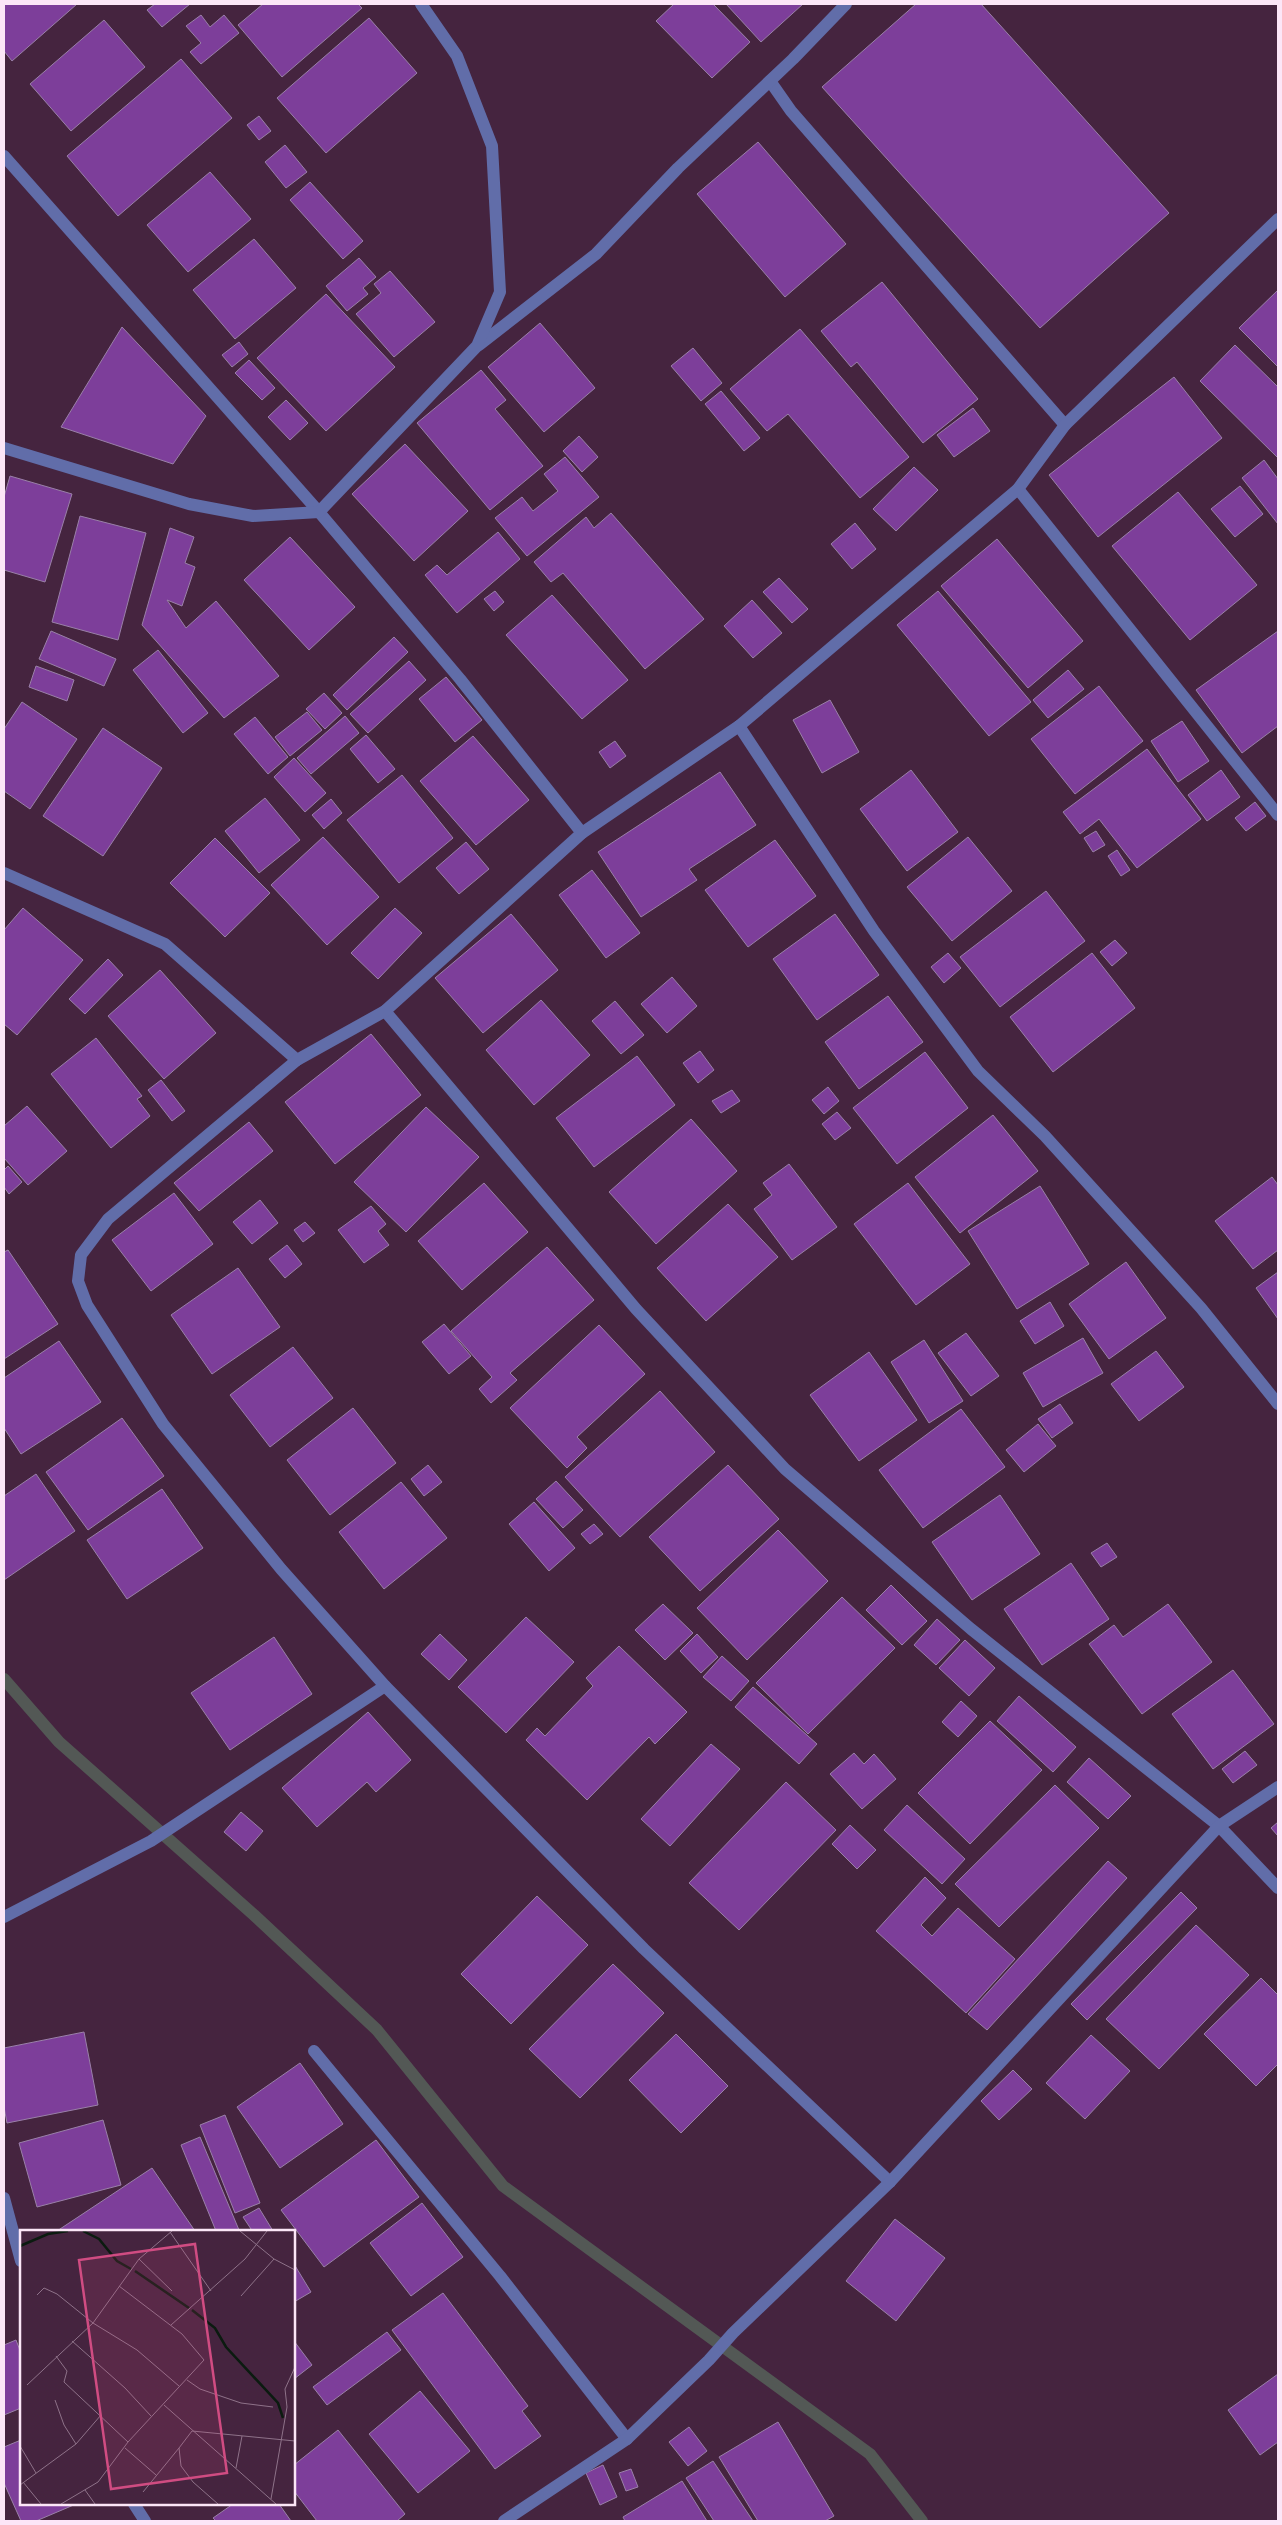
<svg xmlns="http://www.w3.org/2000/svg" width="1282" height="2525" font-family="Lato,sans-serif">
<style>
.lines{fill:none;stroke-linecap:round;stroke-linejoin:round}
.stream{stroke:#535855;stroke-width:12}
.building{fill:#7d3e9a;stroke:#9a80a8}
.street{stroke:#616da9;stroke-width:12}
.inset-river{fill:none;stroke:#0b1b10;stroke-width:2.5}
.inset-road{fill:none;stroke:#8e7289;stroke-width:1}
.view{fill:#d04c82;fill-opacity:0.15;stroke:#d04c82;stroke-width:2.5}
.inset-edge{fill:none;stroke:#fce6f7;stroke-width:2.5}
</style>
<rect width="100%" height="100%" fill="#45243f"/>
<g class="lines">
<polyline class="stream" points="4,1679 59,1742 254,1915 377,2030 503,2186 870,2454 922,2521"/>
</g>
<g class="building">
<polygon points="4,4 77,4 12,61 4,51"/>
<polygon points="155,4 190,4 162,27 147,10"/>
<polygon points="263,4 358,4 362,8 282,77 238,25"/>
<polygon points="674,4 713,4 750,42 712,78 656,21"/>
<polygon points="726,4 803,4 761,42"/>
<polygon points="916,4 981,4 1169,213 1040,328 822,87"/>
<polygon points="201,15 210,27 224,15 239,33 201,64 190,52 201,43 186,26"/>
<polygon points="369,18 417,73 326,153 277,98"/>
<polygon points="104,20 145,67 71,131 30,84"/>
<polygon points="181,59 232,118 118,216 67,156"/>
<polygon points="259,116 271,131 259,140 247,125"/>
<polygon points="758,142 846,244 785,297 697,194"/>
<polygon points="285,145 307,172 286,188 265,162"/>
<polygon points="210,172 251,219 188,272 147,225"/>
<polygon points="310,182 363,241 343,259 290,200"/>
<polygon points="254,239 296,288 235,339 193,290"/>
<polygon points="359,258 376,277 363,288 368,294 347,311 326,286"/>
<polygon points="390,271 435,322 394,357 356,314 381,293 374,284"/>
<polygon points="882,282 978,399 923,443 857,362 851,367 821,331"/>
<polygon points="1278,290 1278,367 1239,328"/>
<polygon points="326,294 395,367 326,431 257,358"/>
<polygon points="540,323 595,388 544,432 488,367"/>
<polygon points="122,327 206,416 173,464 61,427"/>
<polygon points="800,329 909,457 860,498 788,414 767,431 730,389"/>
<polygon points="239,342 248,354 232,367 222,355"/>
<polygon points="1235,345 1278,387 1278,458 1200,381"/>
<polygon points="693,348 722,383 701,401 671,366"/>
<polygon points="249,360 275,388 262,400 235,373"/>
<polygon points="481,370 506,400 495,409 543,466 490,510 417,423"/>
<polygon points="1174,377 1222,438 1098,537 1049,475"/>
<polygon points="721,391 760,438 744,451 705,404"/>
<polygon points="286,400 308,423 290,440 268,417"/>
<polygon points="973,408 990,431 954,457 937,435"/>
<polygon points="579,436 598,457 582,472 563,451"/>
<polygon points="405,444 468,511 414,561 352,494"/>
<polygon points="565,457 599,497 527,556 495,518 522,497 533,511 558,491 544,474"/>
<polygon points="1264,460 1278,479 1278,524 1242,478"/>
<polygon points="914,467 938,490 896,531 873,509"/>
<polygon points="10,476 72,494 45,582 4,570 4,497"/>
<polygon points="1240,486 1263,514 1235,537 1211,509"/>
<polygon points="1178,492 1257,585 1190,640 1112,546"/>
<polygon points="611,513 704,619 645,669 563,573 551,582 534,562 586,517 594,528"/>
<polygon points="80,516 146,533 118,640 52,622"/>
<polygon points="855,523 876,549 852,569 831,544"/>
<polygon points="170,528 194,537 185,563 195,567 182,606 167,600 186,628 216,601 279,676 224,718 142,625"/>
<polygon points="498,532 520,559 457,613 425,575 437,565 447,575"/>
<polygon points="290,537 355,607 309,650 244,580"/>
<polygon points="997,539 1083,641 1028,688 941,586"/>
<polygon points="779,578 808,609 792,623 763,592"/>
<polygon points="495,591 504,602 494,611 484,599"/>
<polygon points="938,591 1031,702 989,736 897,625"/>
<polygon points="552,595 628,680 582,719 506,635"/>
<polygon points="752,600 782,633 753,658 724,626"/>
<polygon points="51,631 116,659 104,686 39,659"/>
<polygon points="1278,631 1278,726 1242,753 1196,690"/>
<polygon points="394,637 408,652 347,710 333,695"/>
<polygon points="158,650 208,713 183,733 133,670"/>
<polygon points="409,661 426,680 368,733 350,714"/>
<polygon points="36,666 74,680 67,701 29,687"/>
<polygon points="1068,670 1084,689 1048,718 1033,700"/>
<polygon points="446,677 482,720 455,742 419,699"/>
<polygon points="1099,686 1143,741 1075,794 1031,739"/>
<polygon points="324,693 342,713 325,729 306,709"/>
<polygon points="830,700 859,752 822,773 793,720"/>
<polygon points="22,702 77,739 30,809 4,791 4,729"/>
<polygon points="307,712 322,730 290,756 275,737"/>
<polygon points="345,716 359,733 311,774 297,758"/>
<polygon points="255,717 288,757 268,774 234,734"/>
<polygon points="1182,721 1209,761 1178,782 1151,741"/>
<polygon points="103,728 162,768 103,856 43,816"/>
<polygon points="366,735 395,769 378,783 350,749"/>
<polygon points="473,736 529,800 476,845 420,781"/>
<polygon points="615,741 626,756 610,768 599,752"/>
<polygon points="1147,749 1201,819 1137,868 1099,819 1080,834 1063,812"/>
<polygon points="294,758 326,793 305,812 274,777"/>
<polygon points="911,770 958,832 907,871 860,809"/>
<polygon points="1221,770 1240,797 1207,821 1188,795"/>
<polygon points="720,772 756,825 689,869 697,880 641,917 598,852"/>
<polygon points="402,775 453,838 399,883 347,820"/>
<polygon points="265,798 300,840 259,873 225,831"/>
<polygon points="331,799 342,813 324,829 312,815"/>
<polygon points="1255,802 1266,816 1246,831 1235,818"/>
<polygon points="1096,831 1105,845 1093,852 1084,838"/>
<polygon points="323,837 379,897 327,945 271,885"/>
<polygon points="968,837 1012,891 952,941 907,887"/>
<polygon points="215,838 270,893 225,937 170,883"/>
<polygon points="775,840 816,896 748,947 705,890"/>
<polygon points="466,842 489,869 459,894 436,868"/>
<polygon points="1117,850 1130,870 1121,876 1108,856"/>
<polygon points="592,870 640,933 606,958 559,895"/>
<polygon points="1046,891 1085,941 1000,1007 960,957"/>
<polygon points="23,908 83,960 17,1035 4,1024 4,930"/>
<polygon points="395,908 422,933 378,979 351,953"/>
<polygon points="511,914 558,970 483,1033 435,978"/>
<polygon points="835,914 879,975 817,1020 773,959"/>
<polygon points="1115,940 1127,953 1112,966 1100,952"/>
<polygon points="948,953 961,968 944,983 931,967"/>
<polygon points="1092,953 1135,1008 1053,1072 1010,1017"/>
<polygon points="108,959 123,975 85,1014 69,999"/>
<polygon points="160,970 216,1033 164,1079 108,1016"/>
<polygon points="672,977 697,1006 667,1033 641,1004"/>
<polygon points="888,996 923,1042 859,1089 825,1042"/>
<polygon points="541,1000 590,1055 534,1105 486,1050"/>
<polygon points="615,1001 644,1035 621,1054 592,1021"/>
<polygon points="371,1034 421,1095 335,1164 285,1102"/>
<polygon points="96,1038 142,1096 137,1099 150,1116 111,1148 51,1074"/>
<polygon points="700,1051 714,1070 698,1083 683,1063"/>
<polygon points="925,1052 968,1108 897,1164 853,1108"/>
<polygon points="637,1056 675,1105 594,1167 556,1118"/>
<polygon points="161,1080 185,1111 172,1121 148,1090"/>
<polygon points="828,1087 839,1101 824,1114 812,1100"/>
<polygon points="732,1090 740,1101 721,1113 712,1101"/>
<polygon points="27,1106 67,1151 28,1185 4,1158 4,1126"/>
<polygon points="426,1107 479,1157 406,1232 354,1182"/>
<polygon points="837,1112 851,1128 835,1140 822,1124"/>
<polygon points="993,1115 1038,1171 960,1233 915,1177"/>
<polygon points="691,1119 737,1171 656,1244 609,1192"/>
<polygon points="249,1122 273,1151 199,1211 174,1183"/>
<polygon points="789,1164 837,1227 792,1260 754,1209 772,1195 763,1183"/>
<polygon points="8,1166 22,1182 9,1194 4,1187 4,1170"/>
<polygon points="1272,1177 1278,1185 1278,1250 1253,1269 1215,1221"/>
<polygon points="484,1183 528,1232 462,1290 418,1241"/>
<polygon points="908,1183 970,1264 916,1305 854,1224"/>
<polygon points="1040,1186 1089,1264 1017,1309 968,1231"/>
<polygon points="174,1193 213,1244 151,1291 112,1240"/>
<polygon points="260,1200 278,1223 252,1244 233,1222"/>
<polygon points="728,1204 778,1257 706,1321 657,1268"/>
<polygon points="371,1206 386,1224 378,1231 389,1245 364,1263 338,1230"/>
<polygon points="305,1222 315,1233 303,1242 294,1230"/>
<polygon points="287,1245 302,1264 285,1278 269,1259"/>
<polygon points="547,1247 594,1300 510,1373 517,1380 491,1403 479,1389 492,1377 451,1331"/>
<polygon points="8,1250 58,1324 4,1359 4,1252"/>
<polygon points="1126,1262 1166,1318 1109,1359 1069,1304"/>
<polygon points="238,1268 280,1327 212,1374 171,1315"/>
<polygon points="1278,1272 1278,1319 1256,1288"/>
<polygon points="1050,1302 1064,1326 1035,1344 1020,1321"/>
<polygon points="444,1324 471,1356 449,1374 422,1342"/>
<polygon points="599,1325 645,1374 577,1437 587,1448 567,1468 510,1408"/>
<polygon points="966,1333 999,1376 971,1396 938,1353"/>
<polygon points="1083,1338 1103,1373 1043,1407 1023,1373"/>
<polygon points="924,1340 963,1401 929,1423 891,1362"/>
<polygon points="59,1341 101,1402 21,1454 4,1428 4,1378"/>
<polygon points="293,1347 333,1398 270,1447 230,1395"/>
<polygon points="1156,1351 1184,1387 1139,1421 1111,1384"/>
<polygon points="869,1352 917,1420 859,1461 810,1395"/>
<polygon points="660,1391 715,1452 620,1537 565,1477"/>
<polygon points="1060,1404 1073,1423 1052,1438 1038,1419"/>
<polygon points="353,1408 396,1463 330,1515 287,1460"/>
<polygon points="961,1409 1005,1467 923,1528 879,1470"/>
<polygon points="122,1418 164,1476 88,1530 46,1472"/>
<polygon points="1038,1424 1056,1446 1024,1472 1006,1450"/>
<polygon points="428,1465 442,1482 424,1496 411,1479"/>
<polygon points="728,1465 779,1519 700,1591 649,1537"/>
<polygon points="36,1474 75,1531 4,1580 4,1496"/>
<polygon points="556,1481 583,1510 563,1528 536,1499"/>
<polygon points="401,1482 447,1538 384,1589 339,1532"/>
<polygon points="162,1489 203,1548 127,1599 87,1540"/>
<polygon points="1000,1495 1040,1554 972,1600 932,1542"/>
<polygon points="534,1502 575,1548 549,1571 509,1524"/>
<polygon points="594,1524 603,1534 590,1544 581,1534"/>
<polygon points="778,1530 828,1581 747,1660 697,1608"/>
<polygon points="1107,1543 1117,1557 1101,1567 1091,1553"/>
<polygon points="1071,1563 1109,1619 1042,1665 1004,1609"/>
<polygon points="891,1585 927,1621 902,1645 866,1610"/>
<polygon points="842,1597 895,1648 808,1734 756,1683"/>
<polygon points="663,1604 693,1633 665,1660 635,1630"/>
<polygon points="1168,1604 1212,1662 1142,1714 1089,1644 1114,1625 1123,1637"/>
<polygon points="526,1617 574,1662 506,1733 458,1687"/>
<polygon points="937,1619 960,1640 936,1665 914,1645"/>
<polygon points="440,1634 467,1660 449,1680 421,1654"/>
<polygon points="697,1634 718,1657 701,1673 680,1651"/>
<polygon points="274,1637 312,1694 230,1750 191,1693"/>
<polygon points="965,1640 995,1668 969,1696 939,1668"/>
<polygon points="619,1646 687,1712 655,1744 649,1737 587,1800 526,1740 537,1728 545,1736 593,1686 586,1678"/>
<polygon points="722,1656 749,1681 731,1701 703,1677"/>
<polygon points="1233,1670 1274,1724 1213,1769 1172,1714"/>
<polygon points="753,1687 817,1744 799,1764 735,1707"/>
<polygon points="1019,1696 1076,1747 1053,1772 997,1721"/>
<polygon points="961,1701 977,1716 958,1737 942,1722"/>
<polygon points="368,1712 411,1760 376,1792 367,1782 317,1827 282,1788"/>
<polygon points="990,1721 1042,1770 970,1844 918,1793"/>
<polygon points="711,1744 740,1769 670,1846 641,1819"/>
<polygon points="1245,1751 1257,1765 1233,1783 1222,1769"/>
<polygon points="854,1753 864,1764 874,1754 896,1779 862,1809 830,1774"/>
<polygon points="1089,1758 1131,1796 1108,1819 1067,1782"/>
<polygon points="786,1782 836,1830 739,1930 689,1883"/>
<polygon points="1055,1785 1099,1828 999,1927 955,1884"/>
<polygon points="907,1805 965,1859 942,1884 884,1830"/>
<polygon points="241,1812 263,1831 246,1851 224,1832"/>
<polygon points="1278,1822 1278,1836 1271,1828"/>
<polygon points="850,1825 876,1850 857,1869 832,1844"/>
<polygon points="1108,1861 1127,1878 987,2030 968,2014"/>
<polygon points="925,1877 946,1898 921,1925 932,1936 958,1908 1015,1959 966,2013 876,1931"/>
<polygon points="1181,1892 1197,1908 1087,2020 1071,2004"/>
<polygon points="537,1896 588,1945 511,2024 461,1974"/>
<polygon points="1196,1925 1249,1975 1159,2069 1106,2019"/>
<polygon points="613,1964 664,2013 580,2098 529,2049"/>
<polygon points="1261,1978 1278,1995 1278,2064 1256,2086 1204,2034"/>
<polygon points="84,2032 98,2105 7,2123 4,2107 4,2048"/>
<polygon points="676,2034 728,2086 681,2133 629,2080"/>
<polygon points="1091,2035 1130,2071 1085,2119 1046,2083"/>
<polygon points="300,2063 343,2124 280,2168 237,2107"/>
<polygon points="1013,2070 1032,2089 999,2120 981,2101"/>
<polygon points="225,2115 260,2203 235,2213 200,2125"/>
<polygon points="103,2120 121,2185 37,2207 19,2143"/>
<polygon points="200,2137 239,2230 235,2231 216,2231 181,2145"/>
<polygon points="376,2140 419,2197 324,2267 281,2210"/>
<polygon points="152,2168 195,2231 57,2231"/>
<polygon points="422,2203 463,2257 411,2296 370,2243"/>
<polygon points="259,2208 273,2231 248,2231 251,2229 243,2217"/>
<polygon points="895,2219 945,2258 896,2321 846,2281"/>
<polygon points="294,2264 311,2292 294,2302"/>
<polygon points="443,2293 528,2406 522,2411 541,2436 495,2469 392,2330"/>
<polygon points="387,2332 401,2350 327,2405 313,2387"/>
<polygon points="16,2340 21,2353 21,2408 4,2415 4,2345"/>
<polygon points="294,2341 312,2365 294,2379"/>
<polygon points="1278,2374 1278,2442 1260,2455 1228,2410"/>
<polygon points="420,2391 470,2451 418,2493 369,2434"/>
<polygon points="778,2422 834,2516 825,2521 758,2521 719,2457"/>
<polygon points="689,2427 707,2451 688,2466 669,2442"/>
<polygon points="338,2430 405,2514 397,2521 317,2521 294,2491 294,2465"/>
<polygon points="21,2440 21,2504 76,2504 36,2521 21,2521 4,2483 4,2447"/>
<polygon points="713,2461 753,2521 714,2521 686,2478"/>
<polygon points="603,2465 617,2497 600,2505 586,2473"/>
<polygon points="631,2469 638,2487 626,2491 619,2473"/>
<polygon points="682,2481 707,2521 625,2521 623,2517"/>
<polygon points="233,2504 279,2504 291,2521 216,2521 213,2518"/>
</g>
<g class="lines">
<g class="street">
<polyline points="770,81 791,111 1065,425"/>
<polyline points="4,156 319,512 460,679 582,833"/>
<polyline points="479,345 596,254 678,168 793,59 846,4"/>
<polyline points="4,448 189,504 253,516 319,512 477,346 500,292 492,146 457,56 421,4"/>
<polyline points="1018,489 1278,815"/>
<polyline points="739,726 874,931 978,1071 1045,1136 1201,1308 1278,1404"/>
<polyline points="4,873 165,944 297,1060"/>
<polyline points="385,1011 636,1309 785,1469 971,1629 1219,1826 1278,1888"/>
<polyline points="4,1917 151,1841 385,1686"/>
<polyline points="314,2051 500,2276 627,2439"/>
<polyline points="890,2182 644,1949 385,1686 281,1569 163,1424 87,1305 78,1281 81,1255 108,1219 297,1060 385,1011 582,833 739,726 1018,489 1065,425 1278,219"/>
<polyline points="4,2198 21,2261"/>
<polyline points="134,2504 145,2521"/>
<polyline points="504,2521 627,2439 709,2360 733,2333 890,2182 1219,1826 1278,1787"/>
</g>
</g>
<g transform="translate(20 2230)">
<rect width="275" height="275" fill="#45243f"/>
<path class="inset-river" d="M 63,1 L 79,9 L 97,31 L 111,39M 0,16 L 28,4 L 48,1M 115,41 L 169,78M 172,80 L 195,98 L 206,117 L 258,173 L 263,188"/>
<path class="inset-road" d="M 220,1 L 254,29 L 275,40M 150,2 L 191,61M 119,29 L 152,61M 17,65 L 24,58 L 37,64 L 73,93 L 117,120 L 159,156M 221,66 L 254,29M 151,95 L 225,29 L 247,1M 52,111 L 105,158 L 131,186M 36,126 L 47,141 L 44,152 L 108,212M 167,150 L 180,159 L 221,173 L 253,177M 7,155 L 73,93 L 119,29 L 152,1M 35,170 L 44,195 L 56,214M 144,175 L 256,274M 0,216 L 16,243M 105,218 L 136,245M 216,238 L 222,206M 3,252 L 21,274M 0,255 L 56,214 L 81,185M 65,260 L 75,274M 123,262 L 159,218M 251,269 L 267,177 L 265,159 L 275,137M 41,274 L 78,252 L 108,212 L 184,130 L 162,104 L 99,56M 198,274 L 173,252 L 161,236 L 159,218 L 172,201 L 275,211"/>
<path class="view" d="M 175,14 L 207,243 L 91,259 L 59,30 Z"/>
<rect width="275" height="275" class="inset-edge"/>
</g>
<rect width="1282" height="2525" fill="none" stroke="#fce6f7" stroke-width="10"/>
</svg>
